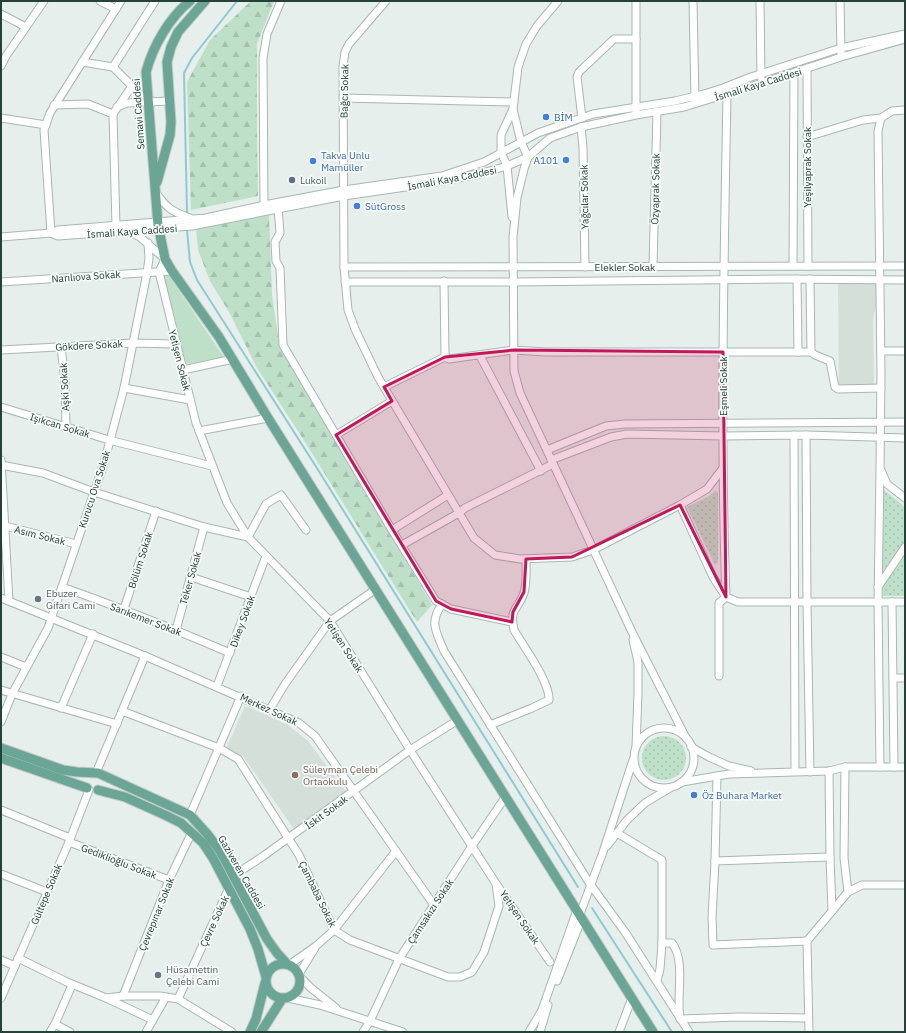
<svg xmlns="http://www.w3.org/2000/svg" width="906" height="1033" font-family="'IBM Plex Sans',sans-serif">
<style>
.built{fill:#d4dfda}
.grass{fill:url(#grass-dots)}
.forest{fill:url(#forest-firs)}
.green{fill:#bfe0c8}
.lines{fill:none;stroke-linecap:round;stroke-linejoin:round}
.stream{stroke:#8ec9d4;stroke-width:2}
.minor-casing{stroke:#a8b8b2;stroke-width:9}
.major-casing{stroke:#c2cac8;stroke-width:11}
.minor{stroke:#fff;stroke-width:7}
.major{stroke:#6aa596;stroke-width:9}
.marked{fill:#c2185b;fill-opacity:0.2;stroke:#c2185b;stroke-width:3;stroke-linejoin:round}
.shop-dot{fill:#3f7fe0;stroke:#f7fbf9;stroke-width:1.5}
.service-dot{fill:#5c6f8a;stroke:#f7fbf9;stroke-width:1.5}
.worship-dot{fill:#6b7280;stroke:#f7fbf9;stroke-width:1.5}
.education-dot{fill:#8d6e63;stroke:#f7fbf9;stroke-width:1.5}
.labels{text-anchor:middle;stroke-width:3.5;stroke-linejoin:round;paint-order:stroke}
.street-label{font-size:10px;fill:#24423a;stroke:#f7fbf9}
.shop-label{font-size:10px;fill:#366cbe;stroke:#f7fbf9;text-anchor:start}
.service-label{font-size:10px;fill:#4e5e75;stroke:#f7fbf9;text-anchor:start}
.worship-label{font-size:10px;fill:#5b616d;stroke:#f7fbf9;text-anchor:start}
.education-label{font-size:10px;fill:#785e54;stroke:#f7fbf9;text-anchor:start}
</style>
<defs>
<pattern id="grass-dots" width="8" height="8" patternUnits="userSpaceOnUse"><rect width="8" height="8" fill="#bfe0c8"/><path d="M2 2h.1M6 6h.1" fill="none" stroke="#a4c1ad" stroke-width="1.8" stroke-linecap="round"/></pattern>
<pattern id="forest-firs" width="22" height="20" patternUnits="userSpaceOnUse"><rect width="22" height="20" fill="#bfe0c8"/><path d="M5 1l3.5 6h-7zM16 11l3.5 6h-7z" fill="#a4c1ad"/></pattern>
</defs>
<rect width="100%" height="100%" fill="#e6efeb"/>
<g class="built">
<polygon points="877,281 877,303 873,318 874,386 839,386 838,282"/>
<polygon points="245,706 267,715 288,725 308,741 348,794 296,832 243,756 226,749"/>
</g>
<g class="grass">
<polygon points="716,490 718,494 718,562 715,565 687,507 708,497"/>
<polygon points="884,490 905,507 905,542 882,572"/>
<polygon points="905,555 905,596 883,596 883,586"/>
<circle cx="664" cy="758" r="22"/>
</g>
<g class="forest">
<polygon points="251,1 274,1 257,44 257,136 258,196 191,210 187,82 210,40"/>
<polygon points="269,215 272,295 279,342 432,605 417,622 303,439 257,368 229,312 210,281 198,250 196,229"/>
</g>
<polygon class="green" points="166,275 169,276 224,357 186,364 164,276"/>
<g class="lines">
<g class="stream">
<polyline points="187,213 184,73 192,58 237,1"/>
<polyline points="187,230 190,262 197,280 315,465 578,887"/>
<polyline points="592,908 672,1032"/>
</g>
<defs>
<g id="minor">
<polyline points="100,1 116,9"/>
<polyline points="155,1 113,67 148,102 169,101"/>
<polyline points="386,1 349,44 345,52 343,66 344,267 348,310 355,329 378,377 474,538 495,555 520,559 572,557 593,550 680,505 707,489 723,468"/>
<polyline points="693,1 695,101"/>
<polyline points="760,1 761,77"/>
<polyline points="840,1 841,53"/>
<polyline points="1,14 26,27"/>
<polyline points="82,62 113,67"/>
<polyline points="1,66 6,56 44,1"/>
<polyline points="807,68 808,266"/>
<polyline points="343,98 514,102"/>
<polyline points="54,105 88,104 113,114"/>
<polyline points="117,107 127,103 148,102"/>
<polyline points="513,109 521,142 528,157 524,169 517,198 513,237 514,371 520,393 632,632 686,738"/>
<polyline points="636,111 636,1"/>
<polyline points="1,118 46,125"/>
<polyline points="582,118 577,77 579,72 614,39 636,39"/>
<polyline points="881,118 878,131 881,373 880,468 887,484 905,498"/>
<polyline points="581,127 583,147 585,267"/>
<polyline points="807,137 863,120 881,118 892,111 905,110"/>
<path d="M 156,193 C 168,209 171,211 190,218"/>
<polyline points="264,205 263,58 267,34 281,1"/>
<polyline points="278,208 280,233 275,242 276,261 280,268 283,345 392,530 436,601 451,609 512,622"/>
<polyline points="512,217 507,166 501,152 501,135 513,109 518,67 526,44 537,26 558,1"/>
<polyline points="116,226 113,114 132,86"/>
<polyline points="130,232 140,237 165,259 159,272 196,423 227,503 248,537 330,621 410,750 495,882 550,962"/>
<polyline points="51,233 58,236 192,226 344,196 426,184 479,174 507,166 528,157 550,138 581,127 636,115 684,107 756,85 841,57 905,39"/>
<polyline points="51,233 44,130 50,113 121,1"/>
<polyline points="1,237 51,233 58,230 206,218 264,205 344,190 442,176 484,162 538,133 593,114 675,101 704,94 723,88 751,77 841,48 905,34"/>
<polyline points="793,266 794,73"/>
<polyline points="344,267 905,266"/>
<polyline points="653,267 657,111"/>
<polyline points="797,279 798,352"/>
<polyline points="810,279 811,352 815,355 830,361 835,387 838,389 881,388"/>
<polyline points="1,282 172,271"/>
<polyline points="345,282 514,282 783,279 905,280"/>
<polyline points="61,347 65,381 66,427"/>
<polyline points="1,350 133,343 176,344"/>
<polyline points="881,351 905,351"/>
<polyline points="480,356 541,471"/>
<polyline points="445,357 449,359 514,350 546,352 811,352"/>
<polyline points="183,370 233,359"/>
<polyline points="384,387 445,357 444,281"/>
<polyline points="124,388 190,400"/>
<polyline points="1,407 109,440 212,466"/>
<polyline points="199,431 268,418"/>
<polyline points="336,435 392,401"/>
<polyline points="794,435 795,771"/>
<polyline points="806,435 807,602 810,772"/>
<polyline points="547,450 606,426 625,424 905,422"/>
<polyline points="1,460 9,601"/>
<polyline points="551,460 611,437 627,434 723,436 806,435 905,438"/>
<polyline points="1,465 43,473 94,492 204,527 248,537 266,504 281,495 306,530"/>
<polyline points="680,505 713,577 726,597 738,602 905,602"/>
<polyline points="5,526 76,544"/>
<polyline points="392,530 448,495"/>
<polyline points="402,545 459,513 465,508 553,464"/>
<polyline points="191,577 251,597"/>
<path d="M 62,587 C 119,607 174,629 230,653"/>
<polyline points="878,587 905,547"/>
<polyline points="1,598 145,656 299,723 315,736 434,905"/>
<polyline points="892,602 894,767"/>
<path d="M 442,604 C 429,623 436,631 444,651 L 590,884 L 625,932 L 689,1032"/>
<polyline points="124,609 156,511"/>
<polyline points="176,630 204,527"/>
<polyline points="633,640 638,662 638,693 636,747"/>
<polyline points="1,657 26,667"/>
<path d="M 719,676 L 719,603 L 726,597 C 720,429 724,262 727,94"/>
<polyline points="893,678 905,678"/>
<polyline points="217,686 266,556"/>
<polyline points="1,690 117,724"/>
<polyline points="61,708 93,634"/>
<polyline points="270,709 285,684 330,621 376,589"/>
<polyline points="122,711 219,748 238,759 299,855 334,930 350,940 448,977 460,977 472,972 484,952 499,906 496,884"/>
<polyline points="1,722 12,694 48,628 104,463 124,388 147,273 149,258 148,243"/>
<path d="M 490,725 L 532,708 L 549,700 C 550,682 524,647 514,630 C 509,607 518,611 524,593 C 527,582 526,570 526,559"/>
<circle cx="664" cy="758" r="30"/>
<polyline points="691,747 709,757 729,766 751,771"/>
<polyline points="845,767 844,858 848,892"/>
<polyline points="880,767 878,602 880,470"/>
<polyline points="829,771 830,857 832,911"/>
<polyline points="96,773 145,656"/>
<polyline points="717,776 715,861 712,917 713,945 807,941"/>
<polyline points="682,782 729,774 829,771 845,767 905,767"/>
<polyline points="1,810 70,838"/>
<polyline points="190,815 241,696"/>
<polyline points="617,833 662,860 662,943 660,969 657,981"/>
<polyline points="69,842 169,880"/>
<polyline points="607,846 627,820 645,803 670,788"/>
<polyline points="715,861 830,857"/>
<polyline points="1,874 47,892"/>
<polyline points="233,876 262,857 410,750 458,720"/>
<polyline points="580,914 603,852 633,760"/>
<path d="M 662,943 L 672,943 C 686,961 676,996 680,1019 L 739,1017 L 808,1018"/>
<polyline points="18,958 67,982 106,998 123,996 160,996 178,999 232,1032"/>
<polyline points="1,960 15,966"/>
<polyline points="289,965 316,946 334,930 396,851"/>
<polyline points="299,974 315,948"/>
<polyline points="300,977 311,988 336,1008"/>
<polyline points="557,981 582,918"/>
<polyline points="123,996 169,880 192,832"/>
<polyline points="1,998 69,842 89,790"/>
<polyline points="106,998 153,1020"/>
<polyline points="288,998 320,1005 403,1032"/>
<polyline points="178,999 229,888"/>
<polyline points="55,1024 70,1032"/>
<polyline points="50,1032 55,1024 72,985"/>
<polyline points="146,1032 166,997"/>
<polyline points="363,1032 370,1021 399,959 472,846 506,796"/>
<polyline points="529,1032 542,1010 577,910"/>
<polyline points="540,1032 548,1005"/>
<polyline points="619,1032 632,998"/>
<polyline points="809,1032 807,941 848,892 862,885 905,885"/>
</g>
<g id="major">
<path d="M 190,1 C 169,18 153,46 146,72 L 158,225 L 165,259 L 172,271 L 219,337 L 268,418 L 653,1032"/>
<polyline points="157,182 170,135 171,122 167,62 171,47 178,32 205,1"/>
<polyline points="1,748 63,770 77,772 98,773 190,815 208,835 220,851 267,939 277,953 287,964"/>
<polyline points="1,758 87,788"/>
<polyline points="98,790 125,797 165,815 181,823 203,843 213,858 250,929 258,949 266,977"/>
<circle cx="283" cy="981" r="17"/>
<polyline points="250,1032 256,1019 265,983"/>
<polyline points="261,1032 282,999"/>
</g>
</defs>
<use href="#minor" class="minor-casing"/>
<use href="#major" class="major-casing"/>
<use href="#minor" class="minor"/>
<use href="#major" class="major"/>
</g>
<path class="marked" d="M 514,350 L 723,352 L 726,597 L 680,505 L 572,557 L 526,559 L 524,592 L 513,612 L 512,622 L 451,609 L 436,601 L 336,435 L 392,401 L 384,387 L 445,357 Z"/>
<g class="shop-dot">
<circle cx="546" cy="117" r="4"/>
<circle cx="566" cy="160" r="4"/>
<circle cx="313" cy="161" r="4"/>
<circle cx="357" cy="206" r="4"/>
<circle cx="694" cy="795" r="4"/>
</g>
<circle class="service-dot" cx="292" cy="180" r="4"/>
<g class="worship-dot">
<circle cx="38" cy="599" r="4"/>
<circle cx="158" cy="975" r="4"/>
</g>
<circle class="education-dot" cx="295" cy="775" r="4"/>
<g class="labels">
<g class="street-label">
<text transform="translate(758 84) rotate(-17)" y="4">İsmali Kaya Caddesi</text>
<text transform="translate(344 91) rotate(-89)" y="4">Bağcı Sokak</text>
<text transform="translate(138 114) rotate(-94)" y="4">Semavi Caddesi</text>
<text transform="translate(807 167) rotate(-90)" y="4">Yeşilyaprak Sokak</text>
<text transform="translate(452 178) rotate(-11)" y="4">İsmali Kaya Caddesi</text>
<text transform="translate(655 189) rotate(-89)" y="4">Özyaprak Sokak</text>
<text transform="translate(584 197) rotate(-91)" y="4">Yağcılar Sokak</text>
<text transform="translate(132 231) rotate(-4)" y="4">İsmali Kaya Caddesi</text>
<text x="625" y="271">Elekler Sokak</text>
<text transform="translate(86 276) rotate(-4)" y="4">Narılıova Sokak</text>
<text transform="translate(89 345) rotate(-3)" y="4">Gökdere Sokak</text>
<text transform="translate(180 360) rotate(76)" y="4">Yetişen Sokak</text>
<text transform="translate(723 386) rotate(-90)" y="4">Eşmeli Sokak</text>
<text transform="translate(64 387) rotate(-93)" y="4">Aşki Sokak</text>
<text transform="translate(60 425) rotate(17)" y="4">Işıkcan Sokak</text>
<text transform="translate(94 489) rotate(-72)" y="4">Kurucu Ova Sokak</text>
<text transform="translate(40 535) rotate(14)" y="4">Asım Sokak</text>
<text transform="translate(140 560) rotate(-72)" y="4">Bölüm Sokak</text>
<text transform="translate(190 578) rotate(-74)" y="4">Teker Sokak</text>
<text transform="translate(146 619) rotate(21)" y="4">Sarıkemer Sokak</text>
<text transform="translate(242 621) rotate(-70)" y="4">Dikey Sokak</text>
<text transform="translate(344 645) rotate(57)" y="4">Yetişen Sokak</text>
<text transform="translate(269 709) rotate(25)" y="4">Merkez Sokak</text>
<text transform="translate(326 812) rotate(-36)" y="4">İskit Sokak</text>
<text transform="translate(119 861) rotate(21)" y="4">Gediklioğlu Sokak</text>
<text transform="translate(242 872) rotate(60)" y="4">Gaziveren Caddesi</text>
<text transform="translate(46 894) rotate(-67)" y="4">Gültepe Sokak</text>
<text transform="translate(318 894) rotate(64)" y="4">Çambaba Sokak</text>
<text transform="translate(430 911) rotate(-57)" y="4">Çamsakızı Sokak</text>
<text transform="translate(156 914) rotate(-68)" y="4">Çevrepınar Sokak</text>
<text transform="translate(520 917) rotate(56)" y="4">Yetişen Sokak</text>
<text transform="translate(214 921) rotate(-65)" y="4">Çevre Sokak</text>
</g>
<g class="shop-label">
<text x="554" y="121">BİM</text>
<text x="321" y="159">Takva Unlu<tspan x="321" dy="12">Mamüller</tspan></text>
<text x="558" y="164" text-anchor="end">A101</text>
<text x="365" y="210">SütGross</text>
<text x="702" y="799">Öz Buhara Market</text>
</g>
<g class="service-label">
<text x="300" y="184">Lukoil</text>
</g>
<g class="worship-label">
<text x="46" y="597">Ebuzer<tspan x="46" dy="12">Gifari Cami</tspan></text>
<text x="166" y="973">Hüsamettin<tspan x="166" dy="12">Çelebi Cami</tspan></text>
</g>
<g class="education-label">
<text x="303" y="773">Süleyman Çelebi<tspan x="303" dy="12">Ortaokulu</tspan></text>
</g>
</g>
<rect width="906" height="1033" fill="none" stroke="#24423a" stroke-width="4"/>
</svg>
